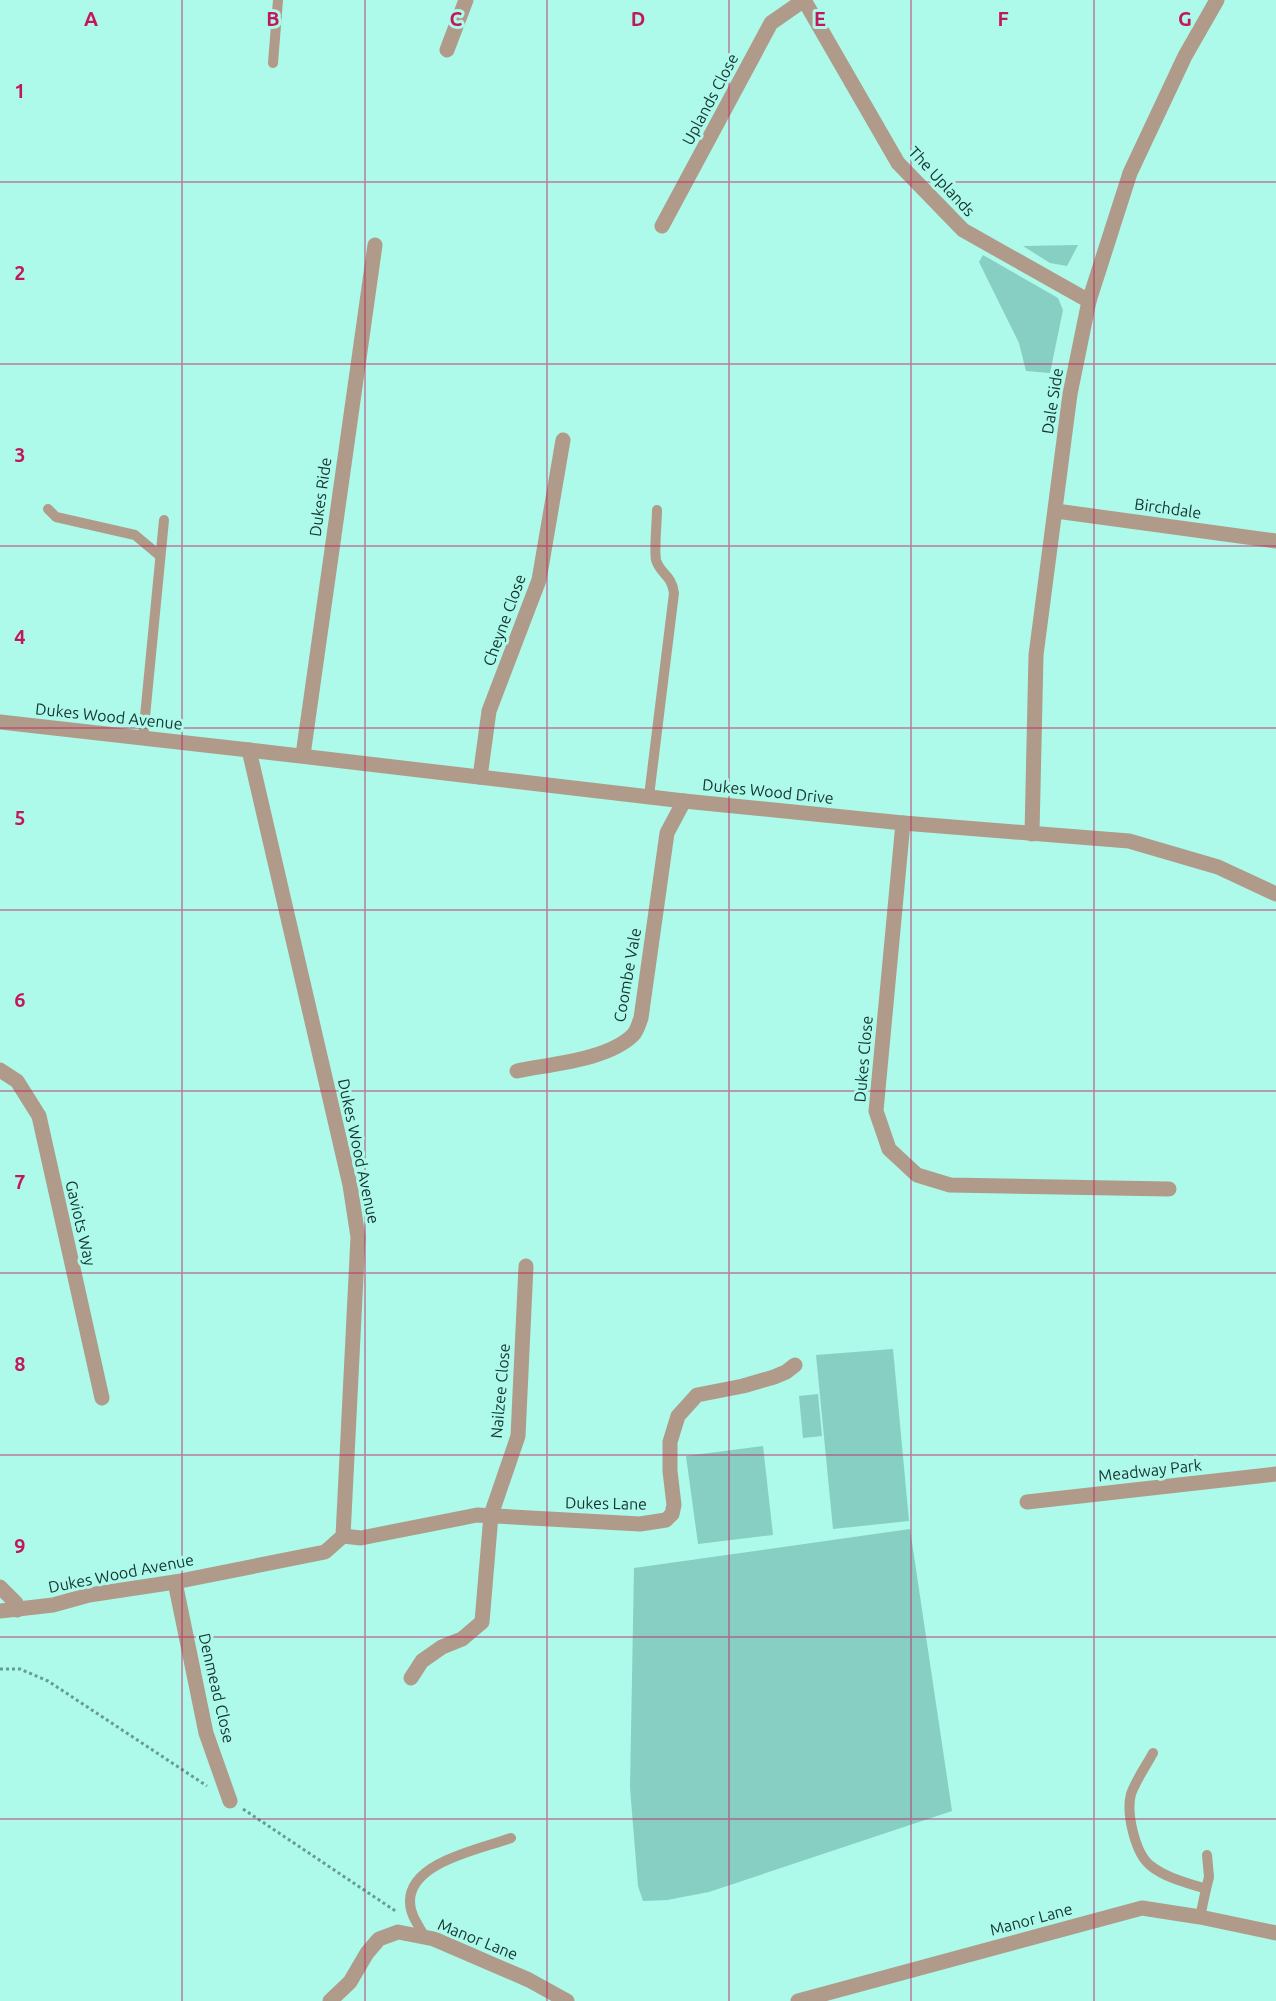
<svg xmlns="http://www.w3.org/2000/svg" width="1276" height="2001" font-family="Ubuntu,sans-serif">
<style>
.green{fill:#87cfc2}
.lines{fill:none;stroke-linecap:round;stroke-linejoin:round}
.path{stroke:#669d93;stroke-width:3;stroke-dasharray:3 3;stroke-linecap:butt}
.lane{stroke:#b09b8a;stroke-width:10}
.street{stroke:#b09b8a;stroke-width:15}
.grid{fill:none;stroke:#c2185b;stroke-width:1.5;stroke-opacity:0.55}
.labels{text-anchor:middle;stroke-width:6;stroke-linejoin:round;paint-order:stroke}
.street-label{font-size:16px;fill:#14332e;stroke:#adf9ea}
.grid-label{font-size:20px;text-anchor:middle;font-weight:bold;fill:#c2185b;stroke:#adf9ea;stroke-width:6;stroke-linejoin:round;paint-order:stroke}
</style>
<rect width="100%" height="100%" fill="#adf9ea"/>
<g class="green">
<polygon points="1078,245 1067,266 1050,263 1023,246"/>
<polygon points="983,255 1058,298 1063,310 1050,373 1026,371 1019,343 979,262"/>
<polygon points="893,1349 909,1521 833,1529 816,1355"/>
<polygon points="818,1394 822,1436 803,1438 799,1396"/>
<polygon points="763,1446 773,1535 698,1544 686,1456"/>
<polygon points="910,1529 952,1811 709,1892 667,1900 643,1901 638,1886 630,1788 634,1568"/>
</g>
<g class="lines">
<g class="path">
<polyline points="0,1669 20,1669 48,1681 207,1786"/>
<polyline points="243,1809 397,1912"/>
</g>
<g class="lane">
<polyline points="273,63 278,0"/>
<polyline points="48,509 56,517 135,535 160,556"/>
<polyline points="143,737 164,520"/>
<path d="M 649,796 L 674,593 C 672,575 660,574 656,560 C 654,549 657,522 657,510"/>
<path d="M 1153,1753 C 1146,1766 1136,1780 1131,1794 C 1126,1813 1135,1854 1151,1866 C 1166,1878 1188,1883 1206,1889 L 1200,1917"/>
<polyline points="1206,1889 1209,1877 1207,1855"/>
<path d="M 425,1937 C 419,1926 410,1915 410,1902 C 409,1862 481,1849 511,1838"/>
</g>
<g class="street">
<polyline points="804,0 898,163 963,230 1089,301"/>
<polyline points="447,50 466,0"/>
<polyline points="662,226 771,23 804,0"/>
<polyline points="1056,511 1276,541"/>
<polyline points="0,722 249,750 350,1185 358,1237 343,1536 325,1552 175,1582 89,1595 53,1605 0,1611"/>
<polyline points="249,750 684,801 903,823 1129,841 1218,867 1276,894"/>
<polyline points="303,755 375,245"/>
<polyline points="480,777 489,711 539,580 563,440"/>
<polyline points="903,823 876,1111 889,1149 917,1175 950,1185 1169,1189"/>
<polyline points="1032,834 1036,655 1070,394 1089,301 1130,173 1185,56 1217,0"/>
<polyline points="0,1070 17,1081 39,1116 102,1398"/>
<path d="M 517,1071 C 550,1064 608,1060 633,1035 C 637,1031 639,1023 641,1018 L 667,833 L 684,801"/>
<polyline points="1027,1502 1276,1474"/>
<polyline points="343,1536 361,1538 477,1515 640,1524 666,1520 672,1514 674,1505 670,1471 670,1442 678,1416 697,1395 743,1386 774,1377 786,1372 795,1365"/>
<polyline points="175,1582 206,1733 230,1801"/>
<polyline points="0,1587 16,1603 17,1610"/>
<polyline points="411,1678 422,1661 442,1647 462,1639 482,1622 491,1515 518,1436 526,1266"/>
<polyline points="330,2001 350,1982 367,1953 379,1939 398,1932 434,1939 529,1980 567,2001"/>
<polyline points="798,2001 1142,1908 1200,1917 1276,1933"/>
</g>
</g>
<path class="grid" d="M 182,0 L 182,2001M 365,0 L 365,2001M 547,0 L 547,2001M 729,0 L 729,2001M 911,0 L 911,2001M 1094,0 L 1094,2001M 0,182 L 1276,182M 0,364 L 1276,364M 0,546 L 1276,546M 0,728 L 1276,728M 0,910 L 1276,910M 0,1091 L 1276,1091M 0,1273 L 1276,1273M 0,1455 L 1276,1455M 0,1637 L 1276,1637M 0,1819 L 1276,1819"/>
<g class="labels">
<g class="street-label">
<text transform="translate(710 99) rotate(-62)" y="6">Uplands Close</text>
<text transform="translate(942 181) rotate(47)" y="6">The Uplands</text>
<text transform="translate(1052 401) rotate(-81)" y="6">Dale Side</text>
<text transform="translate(320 497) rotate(-82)" y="6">Dukes Ride</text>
<text transform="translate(1168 508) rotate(8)" y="6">Birchdale</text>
<text transform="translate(504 620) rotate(-70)" y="6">Cheyne Close</text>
<text transform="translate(109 716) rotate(6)" y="6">Dukes Wood Avenue</text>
<text transform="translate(768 791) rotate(6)" y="6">Dukes Wood Drive</text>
<text transform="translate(627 975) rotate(-80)" y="6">Coombe Vale</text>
<text transform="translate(863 1059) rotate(-85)" y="6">Dukes Close</text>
<text transform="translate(359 1151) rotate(78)" y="6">Dukes Wood Avenue</text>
<text transform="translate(81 1223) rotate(77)" y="6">Gaviots Way</text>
<text transform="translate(500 1391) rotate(-85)" y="6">Nailzee Close</text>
<text transform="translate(1150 1470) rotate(-6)" y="6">Meadway Park</text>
<text transform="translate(606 1503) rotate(1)" y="6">Dukes Lane</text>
<text transform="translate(121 1573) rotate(-11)" y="6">Dukes Wood Avenue</text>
<text transform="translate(217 1688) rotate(77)" y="6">Denmead Close</text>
<text transform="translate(1031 1919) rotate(-15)" y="6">Manor Lane</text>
<text transform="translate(478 1939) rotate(22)" y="6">Manor Lane</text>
</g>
</g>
<g class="grid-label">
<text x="91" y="26">A</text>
<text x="273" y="26">B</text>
<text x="456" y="26">C</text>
<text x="638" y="26">D</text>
<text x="820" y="26">E</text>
<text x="1003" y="26">F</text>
<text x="1185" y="26">G</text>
<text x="20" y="98">1</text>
<text x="20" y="280">2</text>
<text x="20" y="462">3</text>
<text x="20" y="644">4</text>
<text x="20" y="825">5</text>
<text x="20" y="1007">6</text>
<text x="20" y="1189">7</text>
<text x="20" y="1371">8</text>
<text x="20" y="1553">9</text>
</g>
</svg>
